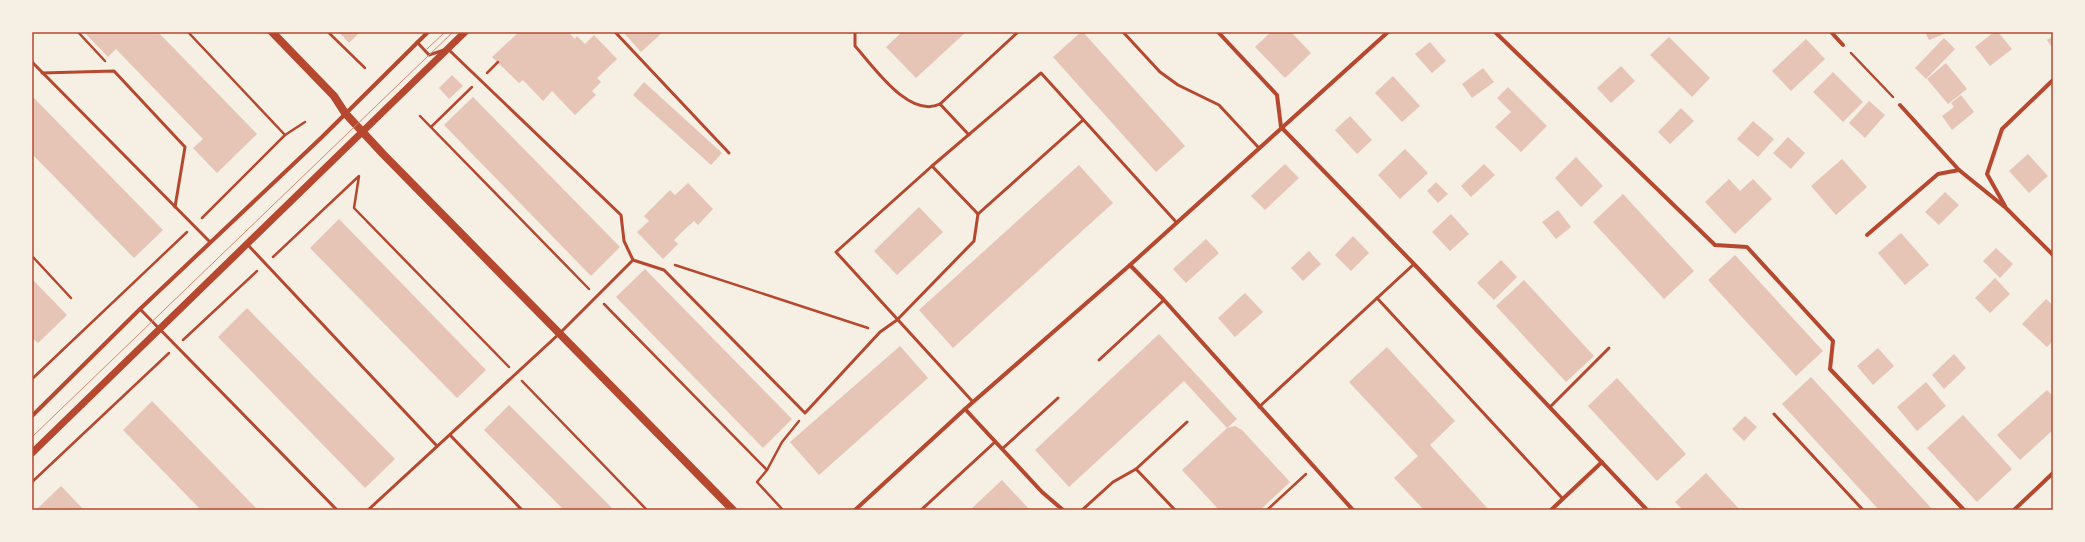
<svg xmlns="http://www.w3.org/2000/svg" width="2085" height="542" font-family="'Crimson Pro',serif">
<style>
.building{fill:#e6c5b7}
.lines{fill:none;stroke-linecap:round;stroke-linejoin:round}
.path{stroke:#b5482f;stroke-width:2.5}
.service{stroke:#b5482f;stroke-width:3}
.minor{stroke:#b5482f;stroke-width:4}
.tertiary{stroke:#b5482f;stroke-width:7}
.secondary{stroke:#b5482f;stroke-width:8}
.tram{stroke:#cf8b77;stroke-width:1}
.neatline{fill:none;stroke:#b5482f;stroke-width:1.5}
</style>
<rect width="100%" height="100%" fill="#f6efe4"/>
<g class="building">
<polygon points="84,32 158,32 257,134 217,173 193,148 203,139 200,136 116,49 108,57"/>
<polygon points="339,32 360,32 349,43"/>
<polygon points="519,32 573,32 570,34 575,39 577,36 585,44 594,35 617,59 597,78 601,82 592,91 596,95 575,115 552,91 543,101 523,80 519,83 492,57"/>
<polygon points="623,32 663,32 641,52"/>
<polygon points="902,32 966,32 916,78 886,47"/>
<polygon points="1081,32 1083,32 1185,146 1156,172 1053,57"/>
<polygon points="1271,32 1291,32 1311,53 1285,78 1255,47"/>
<polygon points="1925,32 1949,32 1929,40"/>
<polygon points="1994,32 1998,32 2012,49 1990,66 1975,47"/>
<polygon points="2053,36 2053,49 2047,40"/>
<polygon points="1669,37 1710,78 1692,97 1650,55"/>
<polygon points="1944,38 1955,49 1926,79 1915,68"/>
<polygon points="1806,39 1825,59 1791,91 1772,71"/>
<polygon points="1430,42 1446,61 1432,73 1415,54"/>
<polygon points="1946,63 1967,89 1948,104 1927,79"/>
<polygon points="1621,66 1635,81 1611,103 1597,88"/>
<polygon points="1483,68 1494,82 1472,98 1462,84"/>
<polygon points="1833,72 1863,102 1843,122 1813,92"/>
<polygon points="452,75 463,86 449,99 439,88"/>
<polygon points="1393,76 1420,106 1402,122 1375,93"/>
<polygon points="644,82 722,153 711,165 633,95"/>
<polygon points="1508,87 1547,126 1521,152 1495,127 1511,112 1497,98"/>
<polygon points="1961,95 1974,112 1952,130 1942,116 1954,107 1951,103"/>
<polygon points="32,96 163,230 134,258 32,154"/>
<polygon points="473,97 620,247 591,276 444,125"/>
<polygon points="1869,101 1885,115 1865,138 1849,123"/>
<polygon points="1681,108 1694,121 1670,144 1658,132"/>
<polygon points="1350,116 1372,140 1357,154 1335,130"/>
<polygon points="1753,121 1774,139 1758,157 1737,139"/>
<polygon points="1788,137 1805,153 1791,169 1773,153"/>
<polygon points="1405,149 1428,173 1400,199 1378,175"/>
<polygon points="2028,154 2048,176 2029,193 2009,171"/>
<polygon points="1576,157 1603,186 1581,207 1555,178"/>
<polygon points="1842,159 1867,187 1836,215 1811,186"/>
<polygon points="1285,164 1299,178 1265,210 1251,196"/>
<polygon points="1484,164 1495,175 1471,197 1461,186"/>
<polygon points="1079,165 1113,203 953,348 919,310"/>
<polygon points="1729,179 1740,191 1753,179 1772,199 1735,234 1705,202"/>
<polygon points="1436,182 1448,194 1438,203 1427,191"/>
<polygon points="688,183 713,209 698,225 694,221 684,230 674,240 678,244 663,259 637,232 649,221 644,216 670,190 675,195"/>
<polygon points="1945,192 1959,205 1939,225 1925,212"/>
<polygon points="1623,194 1694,271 1664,299 1593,222"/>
<polygon points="919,207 943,232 897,275 874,251"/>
<polygon points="1558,210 1571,227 1556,239 1542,222"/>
<polygon points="1451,214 1469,234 1450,251 1432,232"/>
<polygon points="339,219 486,370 457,398 310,248"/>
<polygon points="1901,233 1929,265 1905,285 1878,253"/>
<polygon points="1353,236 1369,253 1351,271 1335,255"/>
<polygon points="1206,239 1219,253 1186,283 1173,269"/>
<polygon points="1996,248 2013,264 2000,278 1983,261"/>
<polygon points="1309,251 1321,264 1303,281 1291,268"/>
<polygon points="1735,255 1823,351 1796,376 1708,280"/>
<polygon points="1501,260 1517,277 1494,300 1477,283"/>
<polygon points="645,269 792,419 763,448 616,297"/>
<polygon points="1995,278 2010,294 1990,313 1975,298"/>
<polygon points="32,279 67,315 38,343 32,338"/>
<polygon points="1524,280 1594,356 1566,382 1496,306"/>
<polygon points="1245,293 1263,312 1235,337 1218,318"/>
<polygon points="2046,299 2053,305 2053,341 2047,347 2022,324"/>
<polygon points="247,308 395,459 365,488 218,337"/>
<polygon points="1159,334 1237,419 1227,428 1184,381 1069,487 1035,450"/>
<polygon points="900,346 928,378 819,475 790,442"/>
<polygon points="1387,347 1455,421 1430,445 1489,510 1424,510 1394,478 1418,456 1349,382"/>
<polygon points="1878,348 1894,366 1873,385 1857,366"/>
<polygon points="1954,354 1966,368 1944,389 1932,375"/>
<polygon points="1811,377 1933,510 1879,510 1782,404"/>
<polygon points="1617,378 1686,454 1657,481 1588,406"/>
<polygon points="1926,382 1946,406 1917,431 1897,407"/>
<polygon points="2047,390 2053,396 2053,430 2020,460 1997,435"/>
<polygon points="152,401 258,510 201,510 123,430"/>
<polygon points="509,405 614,510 564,510 484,430"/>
<polygon points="1963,415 2012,469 1977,502 1927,448"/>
<polygon points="1745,416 1757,427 1744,441 1732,429"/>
<polygon points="1235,426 1242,430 1290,482 1260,510 1219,510 1182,470 1227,428"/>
<polygon points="1706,473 1740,510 1683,510 1675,502"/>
<polygon points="1002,480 1030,510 970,510"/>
<polygon points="61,486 84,510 36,510"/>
</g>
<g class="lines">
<g class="path">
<polyline points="78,32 105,61"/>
<polyline points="188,32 285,135"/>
<polyline points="328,32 365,68"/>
<polyline points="1851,53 1893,97"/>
<polyline points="487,73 498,62"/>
<polyline points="420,116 589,289"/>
<polyline points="431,127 472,87"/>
<polyline points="202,218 285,135 305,122"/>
<polyline points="32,256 71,298"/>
<polyline points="273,257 359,176 354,208 509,367"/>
<polyline points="675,265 868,328"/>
<polyline points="604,304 767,470 757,482 783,510"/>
<polyline points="183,340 257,271"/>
<polyline points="32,379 187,232"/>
<polyline points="522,381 647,510"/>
<polyline points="767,470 782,442 799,421"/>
<polyline points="32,482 169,353"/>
<polyline points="1267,510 1306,474"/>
</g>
<g class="service">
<polyline points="615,32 729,153"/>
<path d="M 855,32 L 855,46 C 874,67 909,119 940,104 L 1018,32"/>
<polyline points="1123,32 1160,72 1178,85 1219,105 1258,147"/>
<polyline points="417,42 429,55 444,50"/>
<polyline points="449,50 621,215 624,241 633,260"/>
<polyline points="32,62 210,242"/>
<polyline points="42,73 114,71 185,147 175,207"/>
<polyline points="940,104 969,135"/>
<polyline points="932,166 978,214"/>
<polyline points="247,244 437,446"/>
<polyline points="1377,298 1563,499"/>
<polyline points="140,309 337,510"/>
<polyline points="1099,360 1164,300"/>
<polyline points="973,402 836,252 932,166 1041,73 1177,223"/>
<polyline points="1259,407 1414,264"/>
<polyline points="1550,407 1609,348"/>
<polyline points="1774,414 1863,510"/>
<polyline points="450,435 522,510"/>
<polyline points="1002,449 1058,398"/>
<polyline points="368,510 560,333 633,260 664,270 805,413 880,332 897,320 974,241 978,214 1083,120"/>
<polyline points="921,510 995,442"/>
<polyline points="1082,510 1113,482 1136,469"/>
<polyline points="1175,510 1136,469 1187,422"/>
</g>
<g class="minor">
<polyline points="1218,32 1277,95 1281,127 1414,264 1647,510"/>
<polyline points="1495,32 1715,245 1747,247 1833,341 1830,369 1964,510"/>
<polyline points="1831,32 1843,45"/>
<polyline points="1900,105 1959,170 2006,208 2053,255"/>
<polyline points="2005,206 1987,174 2002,129 2053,80"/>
<polyline points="1867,235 1938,174 1959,170"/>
<polyline points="1130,265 1164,300 1353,510"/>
<polyline points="965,409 1042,492 1063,510"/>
<polyline points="32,416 140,309 322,137 428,32"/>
<polyline points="855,510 965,409 1130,265 1388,32"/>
<polyline points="1551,510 1602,462"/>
<polyline points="2014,510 2053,473"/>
</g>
<polyline class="tertiary" points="32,453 465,32"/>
<polyline class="secondary" points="272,32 334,96 345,113 383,154 733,510"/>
<g class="tram">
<polyline points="427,49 445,32"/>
<polyline points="32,437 453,32"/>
</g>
</g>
<rect width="2085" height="542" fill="none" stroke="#f6efe4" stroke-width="66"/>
<rect x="33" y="33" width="2019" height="476" class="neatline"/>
</svg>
